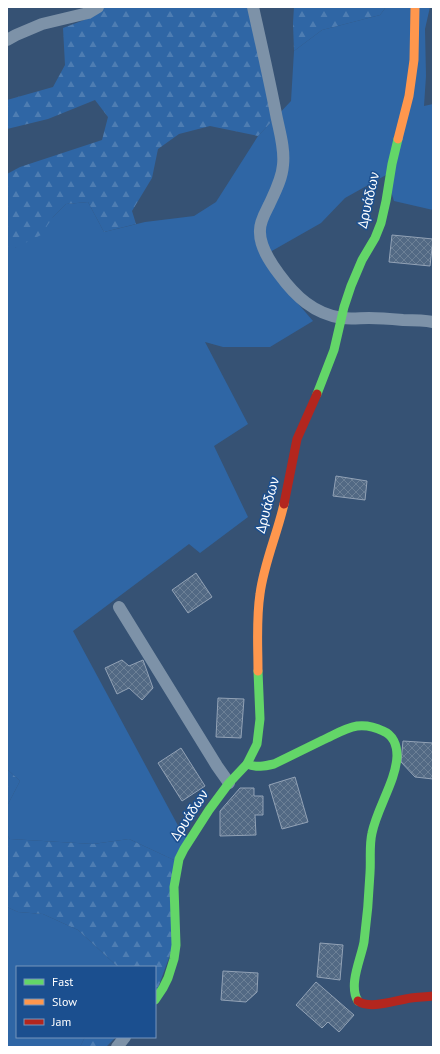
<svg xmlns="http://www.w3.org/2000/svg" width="440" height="1054" font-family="'PT Sans',sans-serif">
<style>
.grass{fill:#2f66a5}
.forest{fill:url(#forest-firs)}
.building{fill:url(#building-cross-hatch);stroke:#92a2b6}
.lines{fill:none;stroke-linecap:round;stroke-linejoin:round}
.street{stroke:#7d92a8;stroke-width:12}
.fast{stroke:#63d668;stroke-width:9}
.slow{stroke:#ff974d;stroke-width:9}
.jam{stroke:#b3261e;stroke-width:9}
.labels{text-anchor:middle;stroke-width:3;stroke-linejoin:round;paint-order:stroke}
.street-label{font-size:14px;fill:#fff;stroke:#1b4f8f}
</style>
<defs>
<pattern id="forest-firs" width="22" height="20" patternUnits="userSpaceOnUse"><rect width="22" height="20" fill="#2f66a5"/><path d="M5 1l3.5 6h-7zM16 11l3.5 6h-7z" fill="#4e7db2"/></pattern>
<pattern id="building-cross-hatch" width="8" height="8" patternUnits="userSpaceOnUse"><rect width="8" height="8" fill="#526984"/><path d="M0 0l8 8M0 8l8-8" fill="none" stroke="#6c8096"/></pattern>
</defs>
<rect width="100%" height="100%" fill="#365274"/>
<g class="grass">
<polygon points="386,7 430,7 425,29 426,76 424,106 433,104 433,210 394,201 386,175 345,198 321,223 263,256 276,278 313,321 270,347 223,347 205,342 248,424 214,446 248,517 200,553 189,544 73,631 182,833 188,837 176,861 129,839 93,844 10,839 7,835 7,806 20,781 7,769 7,248 15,248 53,217 66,204 88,202 104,232 145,222 194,216 216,202 258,136 291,101 294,51 322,30 380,15"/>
<polygon points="7,907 18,912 43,914 78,930 118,967 17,967 17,1037 85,1037 80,1047 7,1047"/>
</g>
<g class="forest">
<polygon points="105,7 248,7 275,118 258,136 210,126 179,134 158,149 152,178 132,211 136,224 104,232 88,202 66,204 53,217 41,235 15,248 7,248 7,174 20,167 102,140 108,117 95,100 48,119 7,129 7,100 53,87 65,65 63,28 92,17"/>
<polygon points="294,7 386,7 380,15 322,30 294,51 293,23"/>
<polygon points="7,769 20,781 7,806"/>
<polygon points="7,835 10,839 93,844 129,839 176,861 174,944 155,996 155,967 118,967 78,930 43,914 18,912 7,907"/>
<polygon points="85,1037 116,1037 106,1047 80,1047"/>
</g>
<g class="building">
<polygon points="392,235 433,239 430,266 389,262"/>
<polygon points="336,476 367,481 365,500 333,496"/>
<polygon points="196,573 212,597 188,613 172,590"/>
<polygon points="122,660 129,666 143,660 153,688 142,700 129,688 117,694 105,668"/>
<polygon points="218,698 244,699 241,738 216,737"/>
<polygon points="403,741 433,743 433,779 415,777 401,762"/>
<polygon points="181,748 205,786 182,801 158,763"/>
<polygon points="295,777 308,822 282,829 269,785"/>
<polygon points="240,788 254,788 254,796 263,796 263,815 255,815 256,835 220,836 220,811"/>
<polygon points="320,943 343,945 340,980 317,977"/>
<polygon points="223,971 258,973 257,992 246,1002 221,1000"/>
<polygon points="316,982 354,1015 339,1032 328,1022 322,1028 296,1005"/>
</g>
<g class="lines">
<g class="street">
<path d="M 253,7 C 261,43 269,78 276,114 C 279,130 285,148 283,165 C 282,179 275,192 269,205 C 265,213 260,221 260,230 C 259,246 270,262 279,274 C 295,296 314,314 342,318 C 351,319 360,318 369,318 C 380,318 392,319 403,320 C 413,320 423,320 433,322"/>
<polyline points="7,40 16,35 42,24 88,13 98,7"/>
<polyline points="119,607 217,766 229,783"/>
<polyline points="117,1047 125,1037"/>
</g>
<g class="fast">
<polyline points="317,394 334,350 344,307 351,286 362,260 375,238 381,223 386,201 392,164 398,139"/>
<path d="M 247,764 C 256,768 265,766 274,764 C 290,756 307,748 323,740 C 334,735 345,728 357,726 C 366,725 375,727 383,731 C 393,735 397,745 397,756 C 396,781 377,808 372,833 C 369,846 371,860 370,873 C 369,896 367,919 364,942 C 361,959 348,985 358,1001"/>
<polyline points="155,1000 163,988 168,978 174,959 176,945 174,887 179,859 184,849 209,810 229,783 247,764 257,744 260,719 258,671"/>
</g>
<g class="slow">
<polyline points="398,139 409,96 414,60 415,7"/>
<path d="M 258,671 C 258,645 256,620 260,594 C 264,563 277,535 284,504"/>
</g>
<g class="jam">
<polyline points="284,504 297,439 317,394"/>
<path d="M 358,1001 C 370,1010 396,1000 411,998 C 418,997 426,997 433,996"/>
</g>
</g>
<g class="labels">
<g class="street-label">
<text transform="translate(368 200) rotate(-77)" y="5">Δρυάδων</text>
<text transform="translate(267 505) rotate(-75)" y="5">Δρυάδων</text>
<text transform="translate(189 815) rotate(-57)" y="5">Δρυάδων</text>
</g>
</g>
<rect width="440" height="1054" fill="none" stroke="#ffffff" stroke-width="16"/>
<rect x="16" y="966" width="140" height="72" fill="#1b4f8f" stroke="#7695bc"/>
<rect x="24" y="979" width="20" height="6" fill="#63d668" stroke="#7695bc"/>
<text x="52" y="986" font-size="12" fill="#ffffff">Fast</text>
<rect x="24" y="999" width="20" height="6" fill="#ff974d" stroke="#7695bc"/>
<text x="52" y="1006" font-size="12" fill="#ffffff">Slow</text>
<rect x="24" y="1019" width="20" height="6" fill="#b3261e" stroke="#7695bc"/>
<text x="52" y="1026" font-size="12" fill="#ffffff">Jam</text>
</svg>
